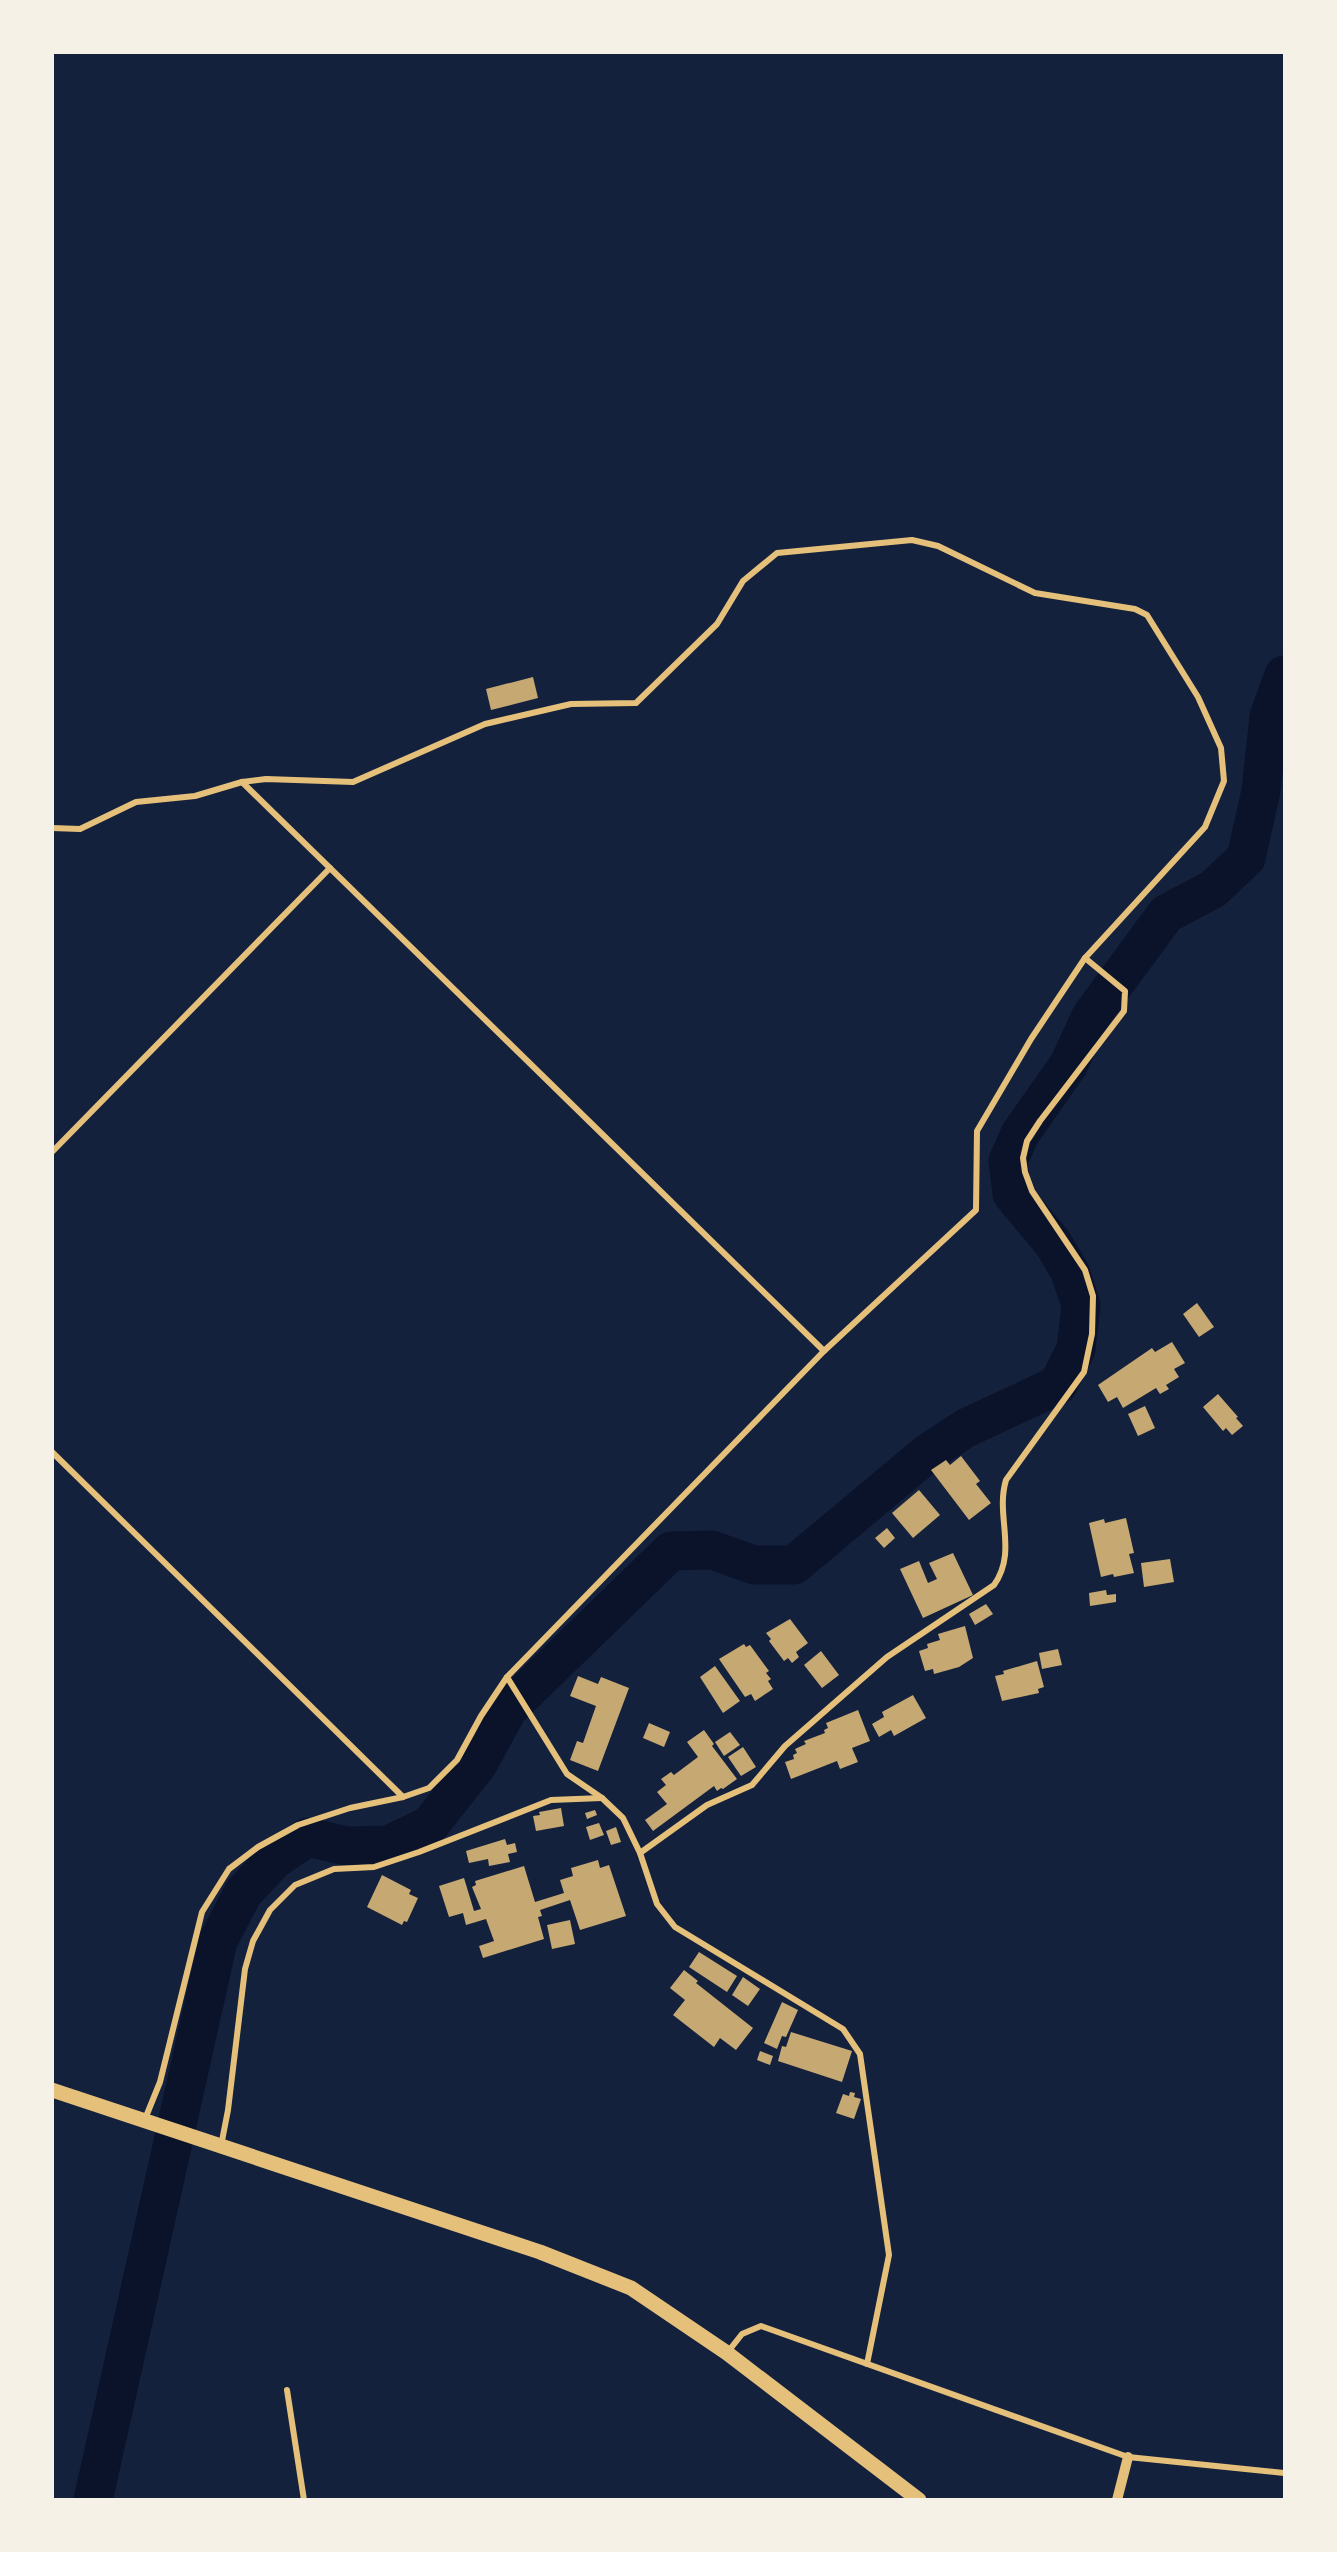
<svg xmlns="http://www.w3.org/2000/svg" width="1337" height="2552" font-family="Quicksand,sans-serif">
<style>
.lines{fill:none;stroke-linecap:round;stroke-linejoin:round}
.river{stroke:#0b132b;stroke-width:39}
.building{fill:#c6a872}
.minor{stroke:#e5c07b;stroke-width:6}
.tertiary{stroke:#e5c07b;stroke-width:10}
.primary{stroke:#e5c07b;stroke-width:15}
</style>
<rect width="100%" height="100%" fill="#14213d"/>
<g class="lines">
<polyline class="river" points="93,2500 218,1941 243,1893 275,1859 308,1837 346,1846 388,1845 429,1826 478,1764 508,1709 671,1551 712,1550 754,1565 794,1565 929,1452 966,1428 1058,1385 1076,1349 1081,1305 1070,1272 1053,1243 1012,1194 1008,1161 1020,1134 1069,1064 1091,1016 1166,914 1213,889 1246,858 1261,791 1269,716 1284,675"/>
</g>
<g class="building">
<polygon points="533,677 538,698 491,710 486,689"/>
<polygon points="1197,1303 1214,1327 1199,1337 1183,1314"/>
<polygon points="1172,1342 1185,1363 1174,1369 1179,1377 1166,1385 1169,1389 1160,1394 1156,1388 1123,1408 1117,1397 1108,1402 1098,1385 1152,1348 1155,1352"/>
<polygon points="1218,1394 1238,1417 1236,1418 1243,1426 1232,1435 1226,1428 1223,1431 1203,1407"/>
<polygon points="1145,1406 1155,1428 1138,1436 1128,1414"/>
<polygon points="961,1456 980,1481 976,1484 991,1503 969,1520 931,1470 946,1460 950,1465"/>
<polygon points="919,1490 940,1515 913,1538 892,1513"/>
<polygon points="1126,1518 1134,1553 1129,1554 1134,1573 1114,1577 1113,1574 1101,1577 1089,1523 1104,1519 1105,1523"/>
<polygon points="887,1528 895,1538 884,1548 875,1538"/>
<polygon points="953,1553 973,1595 923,1618 900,1569 919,1561 928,1583 937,1579 929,1563"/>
<polygon points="1170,1559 1174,1582 1144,1587 1141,1563"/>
<polygon points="1106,1590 1107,1595 1116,1594 1116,1602 1090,1606 1089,1593"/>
<polygon points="986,1604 993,1614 975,1625 969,1614"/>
<polygon points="790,1619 808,1643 796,1652 799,1657 792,1663 788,1658 784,1661 769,1641 771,1639 766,1633"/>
<polygon points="965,1626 973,1658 959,1667 934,1674 933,1669 925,1671 919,1651 928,1648 927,1644 940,1640 938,1634"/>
<polygon points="744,1644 746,1647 750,1645 769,1671 766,1673 771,1679 768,1681 773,1689 755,1701 751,1694 745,1697 719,1659"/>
<polygon points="1058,1649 1062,1665 1042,1669 1039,1653"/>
<polygon points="821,1651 839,1675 822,1688 804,1665"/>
<polygon points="1037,1661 1044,1687 1038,1689 1039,1693 1002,1701 995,1676 1004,1674 1003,1671"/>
<polygon points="715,1666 740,1701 723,1713 700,1677"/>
<polygon points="578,1676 598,1684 601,1677 629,1688 598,1771 570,1760 577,1741 583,1743 596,1706 570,1696"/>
<polygon points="913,1695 926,1718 894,1736 891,1730 879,1737 872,1724 884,1717 882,1712"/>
<polygon points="858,1710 870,1741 852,1748 858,1762 840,1769 837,1761 791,1779 785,1762 794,1759 793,1755 797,1753 795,1749 806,1744 804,1741 825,1733 824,1730 828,1728 826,1723"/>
<polygon points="649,1723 670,1732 664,1747 643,1738"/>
<polygon points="704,1730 714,1744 712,1746 737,1779 723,1789 721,1788 717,1791 714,1786 653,1831 645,1820 667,1804 657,1792 666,1785 661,1779 671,1772 674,1775 698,1757 687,1742"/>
<polygon points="730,1732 740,1745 724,1756 715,1742"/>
<polygon points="743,1747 756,1767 741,1776 728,1757"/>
<polygon points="561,1808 564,1826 536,1831 533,1816 540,1815 539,1812"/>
<polygon points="595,1810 597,1815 587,1819 585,1813"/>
<polygon points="599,1823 604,1835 590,1840 586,1827"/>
<polygon points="616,1827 621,1842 611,1845 606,1831"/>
<polygon points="505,1839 507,1845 515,1843 517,1852 508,1854 510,1862 489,1866 488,1859 469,1863 466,1851"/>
<polygon points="598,1860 600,1868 609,1865 626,1916 580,1930 570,1900 540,1910 542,1916 538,1917 544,1939 483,1958 479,1946 494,1941 486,1919 466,1925 463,1913 449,1917 439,1886 464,1878 474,1911 481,1909 472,1887 476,1885 475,1881 524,1866 535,1902 564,1893 560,1880 573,1876 571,1868"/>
<polygon points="382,1875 411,1890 409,1894 418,1898 407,1922 404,1921 402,1925 367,1907"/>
<polygon points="570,1920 575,1944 552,1949 547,1925"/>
<polygon points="699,1952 737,1976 727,1992 689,1967"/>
<polygon points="684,1970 698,1981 696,1983 753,2028 736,2050 720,2038 714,2047 673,2015 685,2000 670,1988"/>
<polygon points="743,1977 760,1989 748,2006 732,1995"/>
<polygon points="782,2002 798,2010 786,2037 782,2036 777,2049 764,2043"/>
<polygon points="791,2032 852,2051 842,2082 778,2061 782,2046 786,2047"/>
<polygon points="760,2051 773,2056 770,2065 757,2060"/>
<polygon points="850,2092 855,2093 854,2097 861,2099 854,2119 836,2113 843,2094 849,2096"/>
</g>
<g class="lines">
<g class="minor">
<polyline points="242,782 824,1351"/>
<polyline points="52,828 80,829 136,802 195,796 242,782 266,779 353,782 485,724 571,704 636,703 717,624 743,581 777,553 912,540 938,546 1035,593 1135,609 1147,615 1198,697 1221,748 1224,781 1205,827 1085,958 1031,1039 977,1131 976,1210 824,1351 507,1677 481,1716 457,1760 429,1788 403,1797 350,1808 298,1825 258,1847 229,1869 202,1912 160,2082 145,2119"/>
<polyline points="52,1152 330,868"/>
<polyline points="52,1452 403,1797"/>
<polyline points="507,1677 567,1774 602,1798 623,1818 640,1853"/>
<polyline points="221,2146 228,2110 245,1969 253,1941 270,1910 295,1885 334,1869 374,1867 419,1852 551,1800 602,1798"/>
<polyline points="727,2353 742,2334 761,2326 1128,2457 1284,2473"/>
<path d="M 867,2364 L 889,2255 L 860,2054 L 843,2029 L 675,1927 L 657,1904 L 640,1853 L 707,1805 L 752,1785 L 785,1746 L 887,1657 L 994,1585 C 1018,1551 995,1516 1006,1480 L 1084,1372 L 1092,1334 L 1093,1296 L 1085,1270 L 1032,1191 L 1025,1172 L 1023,1158 L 1027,1141 L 1040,1121 L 1124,1011 L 1125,991 L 1085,958"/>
<polyline points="287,2390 304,2500"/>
</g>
<polyline class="tertiary" points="1117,2500 1128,2457"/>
<polyline class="primary" points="52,2090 540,2252 631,2288 727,2353 919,2500"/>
</g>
<rect width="1337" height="2552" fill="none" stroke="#f6f1e7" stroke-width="108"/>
</svg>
